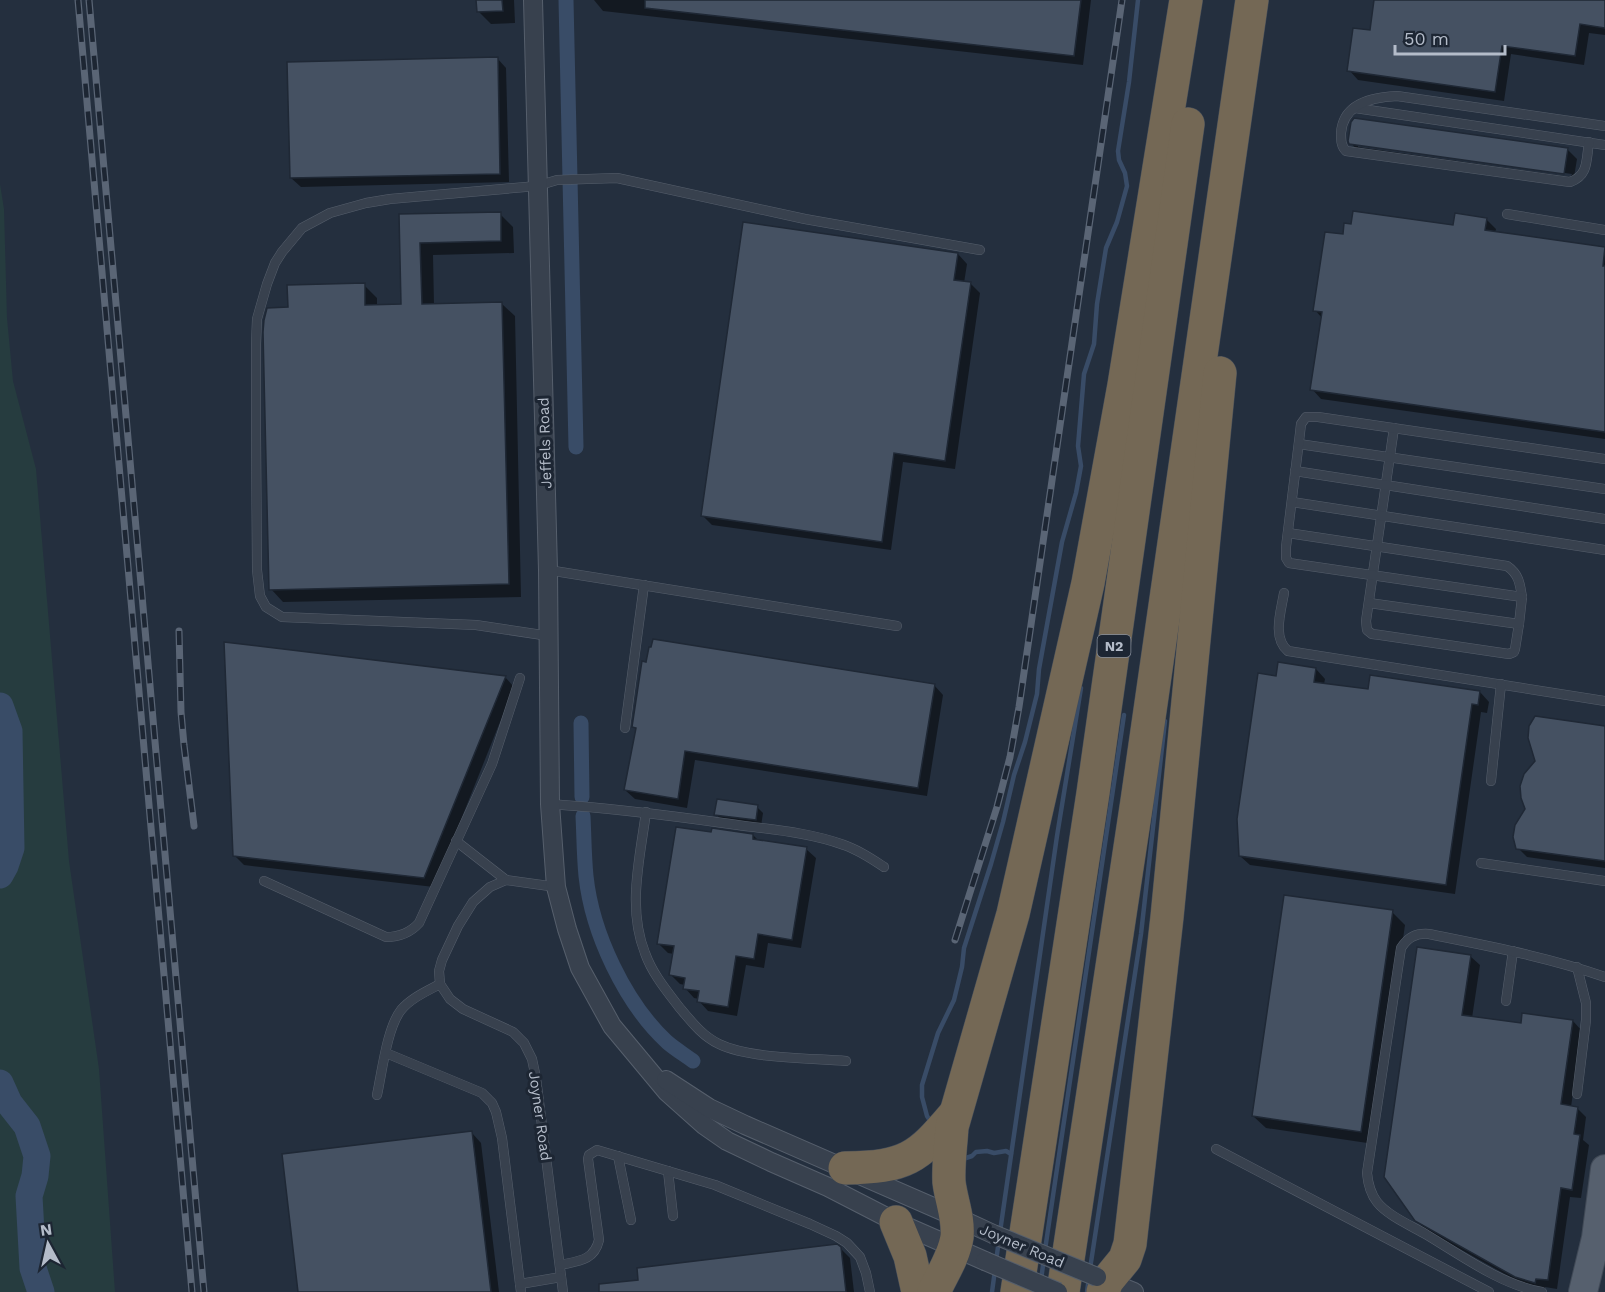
<svg xmlns="http://www.w3.org/2000/svg" width="1605" height="1292" font-family="'Work Sans',sans-serif">
<style>
.green{fill:#263c3f}
.shadow{fill:#0007;fill-rule:evenodd}
.lines{fill:none;stroke-linecap:round;stroke-linejoin:round}
.stream{stroke:#394c67;stroke-width:4.5}
.canal{stroke:#394c67;stroke-width:15}
.river{stroke:#394c67;stroke-width:27}
.building{fill:#455162;stroke:#1f2835;stroke-width:1.5}
.lane-casing{stroke:#565f6c;stroke-width:10}
.street-casing{stroke:#565f6c;stroke-width:20}
.primary-casing{stroke:#414a57;stroke-width:30}
.highway-casing{stroke:#434c59;stroke-width:34}
.lane{stroke:#38414e;stroke-width:9}
.street{stroke:#38414e;stroke-width:18}
.primary{stroke:#56606e;stroke-width:28}
.highway{stroke:#746855;stroke-width:33}
.rail-casing{stroke:#5a6575;stroke-width:7}
.rail{stroke:#1d2633;stroke-width:4.5;stroke-dasharray:14;stroke-linecap:butt}
.street-bridge-casing{stroke:#565f6c;stroke-width:20;stroke-linecap:butt}
.street-bridge{stroke:#38414e;stroke-width:18}
.labels{text-anchor:middle;stroke-width:6;stroke-linejoin:round;paint-order:stroke}
.shield{fill:#1d2633;stroke:#878f9c;stroke-width:1.5}
.shield-label{font-size:14px;font-weight:bold;fill:#b4bcc9}
.street-label{font-size:15px;fill:#b4bcc9;stroke:#1d2633}
</style>
<rect width="100%" height="100%" fill="#242f3e"/>
<polygon class="green" points="0,184 4,209 7,318 13,381 36,469 69,861 99,1069 115,1292 0,1292"/>
<g class="shadow">
<polygon points="478,0 514,0 515,23 491,24 478,11"/>
<polygon points="594,0 1091,0 1083,65 603,11"/>
<polygon points="1375,0 1605,0 1605,35 1589,33 1584,65 1511,54 1504,101 1358,80 1349,70 1371,32"/>
<polygon points="497,58 506,68 509,182 301,187 291,178"/>
<path d="M 1351,143 L 1567,149 L 1577,159 L 1573,183 L 1360,153 ZM 1358,144 L 1572,174 L 1571,177 L 1358,147 Z"/>
<polygon points="500,214 513,227 514,253 433,255 434,305 502,304 515,316 521,597 283,602 271,589 289,309 364,285 377,298 377,306 402,306 400,216"/>
<polygon points="1486,219 1496,229 1495,233 1605,249 1605,439 1321,399 1312,389 1322,318 1315,310 1344,236 1454,227"/>
<polygon points="958,254 967,264 964,283 971,284 980,293 955,469 903,462 891,550 712,525 702,515"/>
<polygon points="1316,669 1325,679 1324,684 1369,691 1480,692 1489,702 1487,713 1481,712 1455,894 1250,865 1240,856 1278,678"/>
<polygon points="505,677 514,687 434,887 244,865 234,855"/>
<polygon points="934,685 943,695 927,796 695,760 687,808 635,799 625,790 637,730 634,727"/>
<polygon points="1605,728 1605,868 1527,857 1518,848"/>
<polygon points="757,807 763,813 761,826 722,821 716,814"/>
<polygon points="713,834 753,835 759,841 806,849 816,858 801,948 768,943 764,968 746,965 737,1016 708,1011 699,1001 699,999 694,998 685,988 685,985 680,984 671,975 674,954 668,953 658,943"/>
<polygon points="1392,912 1405,925 1374,1144 1266,1128 1253,1116"/>
<polygon points="1470,956 1480,965 1472,1018 1522,1025 1573,1021 1582,1031 1571,1107 1577,1108 1586,1117 1583,1140 1589,1145 1581,1198 1570,1197 1557,1289 1545,1287 1545,1292 1526,1286 1426,1230 1416,1220"/>
<polygon points="472,1133 481,1143 499,1292 300,1292"/>
<polygon points="840,1248 850,1258 854,1292 615,1292 640,1281"/>
</g>
<g class="lines">
<g class="stream">
<polyline points="931,1122 927,1116 922,1097 922,1085 938,1033 954,1000 962,967 964,948 991,864 1003,822 1014,775 1025,742 1037,694 1039,669 1062,542 1076,493 1081,466 1078,446 1084,374 1094,344 1097,304 1106,248 1117,222 1127,186 1125,173 1119,160 1118,151 1129,82 1138,0"/>
<polyline points="966,1158 972,1156 976,1152 987,1151 994,1153 1006,1151 1011,1154"/>
<polyline points="1000,1232 1057,836 1081,688"/>
<polyline points="1045,1250 1124,715"/>
<polyline points="996,1261 999,1240"/>
<polyline points="1090,1269 1141,934 1165,721"/>
<polyline points="1041,1280 1044,1258"/>
<polyline points="992,1292 995,1270"/>
<polyline points="1087,1292 1089,1277"/>
</g>
<g class="canal">
<polyline points="566,0 576,447"/>
<polyline points="581,723 582,797"/>
<path d="M 583,816 C 584,836 584,856 586,876 C 592,933 625,1003 667,1042 C 675,1049 685,1055 693,1061"/>
</g>
<g class="river">
<polyline points="0,706 9,731 11,848 5,866 0,875"/>
<polyline points="0,1083 9,1103 27,1126 37,1156 35,1176 29,1196 33,1268 41,1292"/>
</g>
</g>
<g class="building">
<polygon points="476,0 502,0 503,11 477,12"/>
<polygon points="645,0 1081,0 1074,56 645,8"/>
<polygon points="1374,0 1605,0 1605,28 1580,24 1575,56 1502,46 1495,92 1347,71 1353,28 1370,30"/>
<polygon points="498,57 500,174 290,178 287,62"/>
<polygon points="1354,118 1568,148 1564,174 1349,144 1348,141 1351,122"/>
<polygon points="1353,211 1453,225 1455,213 1487,218 1485,230 1605,247 1603,266 1605,266 1605,432 1310,390 1322,312 1313,311 1325,232 1343,234 1344,223 1351,224"/>
<polygon points="501,212 501,241 420,243 422,304 502,302 509,584 269,590 263,332 264,320 267,308 288,307 287,285 365,283 365,305 401,304 399,214"/>
<polygon points="743,222 958,253 954,280 971,282 945,461 894,453 882,542 701,516"/>
<polygon points="653,639 935,684 918,788 685,751 678,799 624,790 636,728 632,727 642,661 646,662 649,647 651,647"/>
<polygon points="224,642 506,676 424,878 233,856"/>
<polygon points="1278,662 1316,668 1314,682 1368,689 1370,675 1480,691 1478,705 1472,704 1446,885 1239,856 1237,819 1258,673 1276,676"/>
<polygon points="1535,716 1605,726 1605,861 1516,849 1513,837 1515,825 1525,809 1521,798 1520,786 1524,774 1535,761 1528,738 1529,726"/>
<polygon points="717,799 758,805 756,820 714,815"/>
<polygon points="676,827 711,832 712,828 753,834 753,839 807,847 792,940 758,934 754,959 736,956 728,1007 697,1002 699,991 683,989 685,978 669,975 674,946 657,944"/>
<polygon points="1284,895 1393,910 1361,1132 1252,1116"/>
<polygon points="1417,947 1471,955 1462,1015 1521,1023 1522,1013 1573,1020 1561,1104 1578,1107 1574,1134 1580,1135 1572,1190 1561,1188 1548,1280 1536,1279 1535,1283 1515,1277 1415,1221 1384,1177"/>
<polygon points="472,1131 491,1292 298,1292 282,1154"/>
<polygon points="837,1244 841,1247 846,1292 599,1292 599,1284 638,1280 637,1268"/>
</g>
<g class="lines">
<defs>
<g id="lane">
<polyline points="1355,108 1605,145"/>
<path d="M 1589,142 C 1586,160 1589,175 1570,182 L 1346,151 C 1341,146 1341,140 1341,133 C 1343,104 1372,97 1397,96 L 1605,126"/>
<polyline points="1507,214 1605,230"/>
<polyline points="1394,428 1366,621 1367,630 1372,634 1380,635 1509,654 1514,652 1515,649 1519,624"/>
<polyline points="1299,444 1605,489"/>
<polyline points="1295,471 1605,519"/>
<polyline points="1292,502 1605,550"/>
<path d="M 1288,533 L 1507,566 C 1519,574 1520,584 1522,597"/>
<polyline points="548,570 897,626"/>
<path d="M 1284,593 C 1281,611 1272,638 1288,651 L 1605,701"/>
<polyline points="1369,603 1519,624 1522,597 1289,563 1286,558 1286,547 1300,433 1301,424 1306,417 1318,417 1605,459"/>
<polyline points="549,636 476,625 282,617 266,607 260,596 257,570 256,433 256,344 257,319 267,284 275,263 282,252 302,228 330,213 366,203 390,199 537,186 557,180 617,178 805,219 980,250"/>
<polyline points="625,728 644,585"/>
<polyline points="1491,781 1501,684"/>
<path d="M 550,804 C 608,808 666,815 723,823 C 763,829 806,831 844,845 C 859,850 872,859 884,867"/>
<path d="M 646,812 C 640,858 627,908 645,953 C 652,973 666,990 679,1007 C 691,1021 702,1036 719,1044 C 750,1059 810,1058 846,1061"/>
<polyline points="456,841 506,880"/>
<polyline points="1481,863 1605,881"/>
<path d="M 264,881 L 386,937 C 399,937 410,933 419,923 L 492,764 L 520,678"/>
<polyline points="556,887 506,880 490,887 473,902 458,926 442,960 439,971 440,984 450,999 463,1009 513,1032 524,1043 532,1059 536,1078 563,1292"/>
<polyline points="1506,1001 1513,951"/>
<polyline points="386,1053 482,1093 492,1103 496,1112 502,1138 521,1292"/>
<polyline points="1577,1094 1586,1020 1586,1003 1577,967"/>
<path d="M 377,1095 C 382,1072 387,1028 401,1010 C 411,998 427,991 440,984"/>
<polyline points="1216,1149 1489,1292"/>
<polyline points="618,1156 631,1220"/>
<polyline points="668,1171 673,1216"/>
<path d="M 560,1265 C 578,1261 594,1261 599,1240 L 588,1159 L 589,1155 L 597,1150 L 715,1185 L 810,1224 L 836,1236 L 847,1243 L 860,1257 L 866,1273 L 870,1292"/>
<polyline points="520,1284 561,1277"/>
<path d="M 1542,1292 C 1502,1285 1462,1256 1427,1235 C 1412,1226 1388,1216 1377,1202 C 1370,1193 1368,1184 1367,1173 L 1401,948 C 1408,937 1416,933 1429,934 C 1488,946 1548,957 1605,977"/>
</g>
<g id="street">
<polyline points="533,0 548,570 550,804 556,887 567,929 580,968 612,1026 667,1092 704,1125 727,1141 771,1162 828,1187 896,1222 985,1261"/>
<polyline points="666,1080 709,1108 745,1125 956,1217 993,1234"/>
<polyline points="1102,1279 1134,1292"/>
</g>
<polyline id="primary" points="1583,1292 1596,1238 1605,1169"/>
<g id="highway">
<path d="M 845,1168 C 906,1167 917,1159 955,1114"/>
<polyline points="896,1222 910,1256 918,1292"/>
<path d="M 934,1292 C 942,1274 954,1257 957,1237 C 959,1218 951,1200 949,1182 C 948,1164 951,1145 952,1127 L 1013,914 L 1088,583 L 1124,385 L 1186,0"/>
<polyline points="1017,1292 1093,793 1188,124"/>
<polyline points="1063,1292 1137,801 1252,0"/>
<polyline points="1103,1292 1107,1281 1125,1259 1130,1244 1167,917 1220,373"/>
</g>
</defs>
<use href="#lane" class="lane-casing"/>
<use href="#street" class="street-casing"/>
<use href="#primary" class="primary-casing"/>
<use href="#highway" class="highway-casing"/>
<use href="#lane" class="lane"/>
<use href="#street" class="street"/>
<use href="#primary" class="primary"/>
<use href="#highway" class="highway"/>
<defs>
<g id="rail">
<polyline points="78,0 192,1292"/>
<polyline points="89,0 204,1292"/>
<polyline points="179,631 181,712 184,745 194,826"/>
<polyline points="955,940 997,807 1010,757 1019,707 1122,0"/>
</g>
</defs>
<use href="#rail" class="rail-casing"/>
<use href="#rail" class="rail"/>
<defs>
<g id="street-bridge">
<polyline points="993,1234 1097,1277"/>
<polyline points="985,1261 1058,1292"/>
</g>
</defs>
<use href="#street-bridge" class="street-bridge-casing"/>
<use href="#street-bridge" class="street-bridge"/>
</g>
<g class="labels">
<rect class="shield" x="1097.5" y="635" width="33" height="22" rx="4.5"/>
<g class="shield-label">
<text x="1114" y="651">N2</text>
</g>
<g class="street-label">
<text transform="translate(545 443) rotate(-92)" y="5">Jeffels Road</text>
<text transform="translate(540 1116) rotate(82)" y="5">Joyner Road</text>
<text transform="translate(1022 1246) rotate(23)" y="5">Joyner Road</text>
</g>
</g>
<g transform="translate(48 1244) rotate(352)" stroke="#1d2633" stroke-width="4.5" paint-order="stroke">
<path d="M0-4.5L10 22L0 15L-10 22Z" fill="#b4bcc9"/>
<text y="-9" font-size="16" font-weight="bold" text-anchor="middle" fill="#b4bcc9">N</text>
</g>
<path d="M1395 45v9h110v-9" fill="none" stroke="#b4bcc9" stroke-width="3"/>
<text x="1404" y="45" font-size="18" fill="#b4bcc9" stroke="#1d2633" stroke-width="4.5" paint-order="stroke">50 m</text>
</svg>
